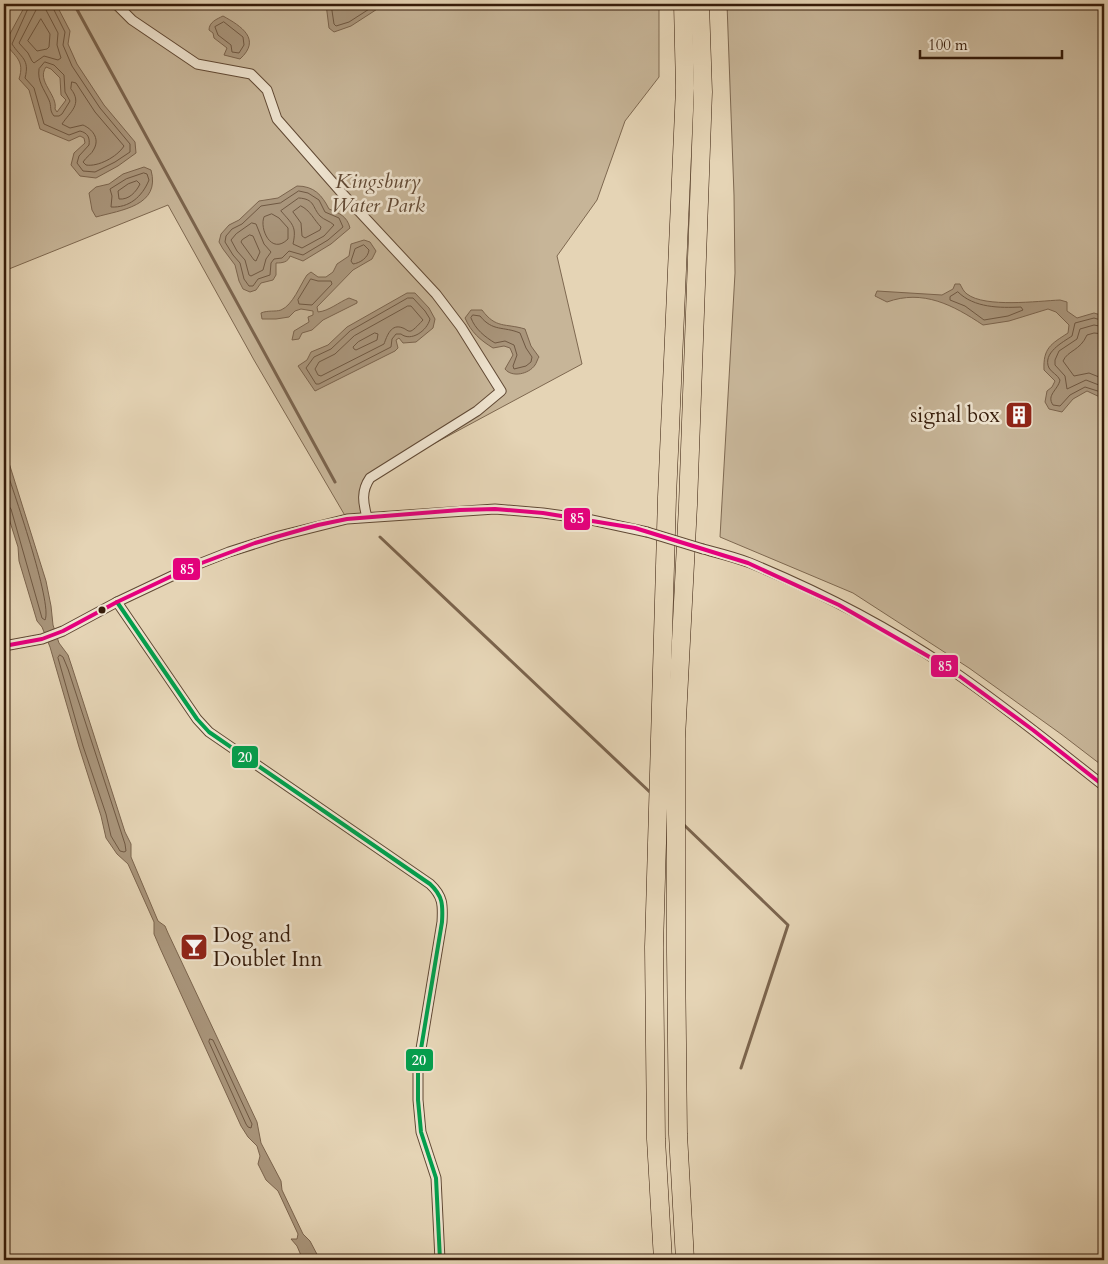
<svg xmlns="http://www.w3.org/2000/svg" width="1108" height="1264" font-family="Cardo,serif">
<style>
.green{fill:#c7b598;stroke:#7e6850}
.water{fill:#a9957b;stroke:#7b644d;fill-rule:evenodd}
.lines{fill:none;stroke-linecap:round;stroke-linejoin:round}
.shore{stroke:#6f5842;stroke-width:1}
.stream{stroke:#7b644d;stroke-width:3}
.minor-casing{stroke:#614934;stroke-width:11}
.motorway-casing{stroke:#351b09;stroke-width:19}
.minor{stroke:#eee3cf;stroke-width:9}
.motorway{stroke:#e5d4b5;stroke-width:18}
.minor-bridge-casing{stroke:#614934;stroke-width:11;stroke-linecap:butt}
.minor-bridge{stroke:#eee3cf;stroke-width:9}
.bus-1-casing{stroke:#eee3cf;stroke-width:8}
.bus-2-casing{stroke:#eee3cf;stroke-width:8}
.bus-1{stroke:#039f4d;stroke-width:4}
.bus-2{stroke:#e5007d;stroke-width:4}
.bus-dot{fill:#351b09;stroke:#eee3cf;stroke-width:2}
.labels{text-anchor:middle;stroke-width:5;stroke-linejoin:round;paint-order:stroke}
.park-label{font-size:21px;font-style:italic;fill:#614934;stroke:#eee3cf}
.poi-label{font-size:21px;fill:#351b09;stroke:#eee3cf;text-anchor:end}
.line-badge{stroke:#eee3cf;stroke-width:2}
.badge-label{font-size:14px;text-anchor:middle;font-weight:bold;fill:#fff}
</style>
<rect width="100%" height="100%" fill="#e5d4b5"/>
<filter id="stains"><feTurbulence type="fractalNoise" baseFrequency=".004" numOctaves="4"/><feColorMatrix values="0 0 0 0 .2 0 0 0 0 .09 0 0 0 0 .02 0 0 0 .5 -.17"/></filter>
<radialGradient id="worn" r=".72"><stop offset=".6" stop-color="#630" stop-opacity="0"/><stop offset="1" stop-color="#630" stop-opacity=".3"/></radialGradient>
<g class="green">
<polygon points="4,4 659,4 659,77 625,121 597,200 557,256 582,364 370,478 364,486 367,517 347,519 254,360 168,205 4,271"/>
<polygon points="727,4 1104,4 1104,767 1061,734 969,668 853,593 720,537 735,273 734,195"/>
</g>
<g class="water">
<path d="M 26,4 L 56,4 L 70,31 L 68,44 L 77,64 L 104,105 L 135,142 L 136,153 L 118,166 L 96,178 L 80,176 L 71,165 L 74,153 L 85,143 L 84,138 L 80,136 L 69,141 L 40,129 L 29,90 L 19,79 C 25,60 15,57 5,43 ZM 46,67 L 51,69 L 60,78 L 61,95 L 66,100 L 57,112 L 55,109 C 58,95 36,81 46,67 Z"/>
<polygon points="326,4 385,4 351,26 334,32 329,28"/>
<path d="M 223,16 C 241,26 262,39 240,59 L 224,55 L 227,48 L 214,38 L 213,33 L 209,30 C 209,22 217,19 223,16 Z"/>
<path d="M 144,167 L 151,170 C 161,206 121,210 96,217 L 92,210 L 89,193 L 96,187 L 109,184 L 123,174 Z"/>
<path d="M 297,186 C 314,186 322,195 329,209 C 339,213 347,216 350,228 L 331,244 L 303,261 L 290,256 C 288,262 283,263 276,263 L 276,275 L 273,280 L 261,283 L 256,290 L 250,292 L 243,289 L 239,281 L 235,265 L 223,249 L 219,242 L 221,234 L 229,225 L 239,220 L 259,201 L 278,198 Z"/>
<path d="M 364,240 L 370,242 L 376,251 L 372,259 L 353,270 L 317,307 L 318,312 C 329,311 339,302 349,298 L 357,301 L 357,303 L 323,320 L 312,330 L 302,333 L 299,339 L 292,340 L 294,331 L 309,322 L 308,317 L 313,315 L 313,311 L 301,309 L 295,311 L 289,317 L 276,319 L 262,319 L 261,313 C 268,310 275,312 281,310 C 293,305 300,285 307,275 L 311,272 L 318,277 L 326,277 L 333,272 L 337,264 L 349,256 L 351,244 Z"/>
<path d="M 955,284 L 960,284 C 962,288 964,292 967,294 C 985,308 1038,301 1060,300 L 1067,302 L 1067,311 L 1077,318 L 1094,313 L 1104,316 L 1104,399 L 1087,391 L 1073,399 L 1062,412 L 1049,409 L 1045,402 L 1047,391 L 1052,387 L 1055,381 L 1044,370 C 1043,348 1051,344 1068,333 L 1069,325 L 1056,312 L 1048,309 L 1009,321 L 983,325 C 953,305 923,289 887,302 L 875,296 L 877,291 L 942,295 L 953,289 Z"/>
<polygon points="407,293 415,293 429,308 435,319 433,328 416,342 403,343 399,338 396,340 398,348 395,351 315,391 298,366 307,360 311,352 328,345 347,327"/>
<path d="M 471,310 L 482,310 C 496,329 505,323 525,329 L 531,346 L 539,357 C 538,358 536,364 535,365 C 529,374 512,378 505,369 L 513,355 L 510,348 L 504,346 L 493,348 C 480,340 471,332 465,318 Z"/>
<polygon points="4,447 46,581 51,606 53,625 59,643 68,655 72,667 125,832 131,844 131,857 158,921 165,926 168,933 257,1122 261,1143 281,1181 282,1190 303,1234 310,1241 320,1260 303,1260 297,1246 291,1239 297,1239 298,1234 278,1191 266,1180 258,1164 260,1156 257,1146 248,1137 241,1126 160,948 154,934 154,922 128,864 117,854 106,838 101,816 79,747 50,647 42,627 37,621 19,561 18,547 4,503"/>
</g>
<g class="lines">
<g class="shore">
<path d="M 30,4 L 12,44 C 21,58 30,59 25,78 L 34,88 L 44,124 L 69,135 L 80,131 C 88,133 90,138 89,145 L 79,156 L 77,163 L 83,171 L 95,172 L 115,162 L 130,152 L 130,144 L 100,108 L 72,66 L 63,45 L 65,32 L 51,4"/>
<polyline points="37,4 36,10 19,43 28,53 32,61 34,63 44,56 58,60 61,58 57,45 58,33 46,10 45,4"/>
<polyline points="331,4 334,24 336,26 349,22 377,4"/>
<polygon points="41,19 50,34 49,47 47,49 37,51 28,41"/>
<polygon points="224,22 243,37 244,45 239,53 232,52 231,45 218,35 215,27"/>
<path d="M 45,62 L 54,65 L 64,75 L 65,92 L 70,101 L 62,114 L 59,116 L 54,116 C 49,110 52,107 49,100 C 44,89 37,81 39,69 Z"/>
<path d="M 72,82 L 76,83 L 95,112 L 124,146 C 117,157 98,167 86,165 L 83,162 C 86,157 92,154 94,149 C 100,138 92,129 83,125 L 70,128 L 62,124 C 70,112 83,104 71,89 Z"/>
<path d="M 144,173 L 147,174 L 149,180 C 142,197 129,208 111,207 L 112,196 L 110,189 L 126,179 Z"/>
<path d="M 137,181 L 140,184 C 136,192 129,200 119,199 L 118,191 L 128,184 Z"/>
<polygon points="299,191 308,193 319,200 325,212 339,218 343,227 328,240 303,255 289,251 282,258 274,259 271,263 270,275 258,279 253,286 249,286 244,279 240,263 233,255 225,242 226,236 232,229 242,224 261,206 280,203"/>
<path d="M 299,198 C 315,199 312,207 320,216 C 324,220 330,221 334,225 L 324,236 L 302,248 L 293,244 C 297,226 292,224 281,211 Z"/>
<path d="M 301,206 C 310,210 314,220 321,227 L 320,230 L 305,238 L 302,236 L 301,223 L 293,212 Z"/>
<path d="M 272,214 L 279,218 L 288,228 L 288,239 C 271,256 259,228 264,217 Z"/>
<polygon points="252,223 256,224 264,244 271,252 266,259 263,270 251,276 249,275 245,260 237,251 231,240 236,234"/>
<polygon points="250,235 253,236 260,252 256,261 254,260 241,242 242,240"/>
<path d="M 364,245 L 369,250 C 368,258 360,263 353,264 L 351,261 L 355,249 Z"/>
<polygon points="311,279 318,281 331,281 332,284 312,305 299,304 298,300"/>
<path d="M 958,292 C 974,308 1000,308 1021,307 L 1023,310 L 1008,316 L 984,320 L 965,306 L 950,300 L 950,297 Z"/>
<path d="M 408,298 L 413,298 L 425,311 L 430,319 C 427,331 411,342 401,334 L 396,334 L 392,339 L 391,347 L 319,384 L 316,384 L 306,368 L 314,357 L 331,349 L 350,331 Z"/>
<path d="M 408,306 L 411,306 L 423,320 C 421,322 414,330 411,331 C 408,332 406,329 403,328 C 391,323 387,336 384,344 L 321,376 L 318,375 L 315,369 L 319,362 L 335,354 L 354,336 Z"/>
<path d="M 473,315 L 480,316 C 493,332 503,326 520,333 L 526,348 L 532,357 L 531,362 L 526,366 L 514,369 L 513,366 L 517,355 L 514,345 L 505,341 L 495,343 C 485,337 475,329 471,318 Z"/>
<path d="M 1104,321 L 1094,318 L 1075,323 L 1072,336 C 1063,342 1042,353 1049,368 C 1051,372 1058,375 1060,380 C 1058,390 1046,395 1053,405 L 1060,406 L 1070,395 L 1085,387 L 1104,393"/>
<polyline points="1104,327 1094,325 1080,329 1077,339 1059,351 1055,360 1055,365 1065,376 1067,389 1086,380 1104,387"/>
<polygon points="375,333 378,334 377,340 356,350 354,349 353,347 358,342"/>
<path d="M 1104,334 L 1094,333 L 1087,335 C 1080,351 1068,350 1063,361 L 1074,376 L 1089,373 L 1104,379"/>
<path d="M 4,463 C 12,487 53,604 45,620 L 42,618 L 11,509 L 8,505 L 4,505"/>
<polygon points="60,655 63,657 68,669 125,844 126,851 124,852 120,851 111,836 106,814 83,746 58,658"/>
<polygon points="210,1039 213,1040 252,1124 251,1128 248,1127 246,1124 209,1042"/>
</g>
<g class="stream">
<polyline points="74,4 335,482"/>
<polyline points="380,537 653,795"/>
<polyline points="683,824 788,925 741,1068"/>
</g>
<defs>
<g id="minor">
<path d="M 116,4 L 132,20 L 197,64 L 251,74 L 267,90 L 277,119 L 341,192 L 436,294 L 461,327 L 501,391 L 477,411 L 370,478 C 361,491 363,503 367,517"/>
<path d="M 703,549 C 718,553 735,557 750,563 C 818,591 886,626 947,667 C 1002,704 1053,746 1104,786"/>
<path d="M 117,602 L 197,719 L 209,732 L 430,884 C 443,896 443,905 442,922 L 418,1067 L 418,1100 L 421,1132 L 436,1178 L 440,1260"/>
<polyline points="4,646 42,639 63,631 117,602 191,567 229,552 279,536 347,519 495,509 543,513 587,519 647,532"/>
</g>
<g id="motorway">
<polyline points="663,1260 656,1139 654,947 667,497 685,88 683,4"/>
<polyline points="685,1260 678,1134 676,952 676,738 688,505 703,92 700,4"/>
</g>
</defs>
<use href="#minor" class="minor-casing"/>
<use href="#motorway" class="motorway-casing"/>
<use href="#minor" class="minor"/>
<use href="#motorway" class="motorway"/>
<defs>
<polyline id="minor-bridge" points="647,532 703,549"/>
</defs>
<use href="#minor-bridge" class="minor-bridge-casing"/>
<use href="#minor-bridge" class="minor-bridge"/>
<defs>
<path id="bus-1" d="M 117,602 L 197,719 L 209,732 L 430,884 C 443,896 443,905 442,922 L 418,1067 L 418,1100 L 421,1132 L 436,1178 L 440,1260"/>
<polyline id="bus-2" points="4,646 42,639 63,631 117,602 191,567 255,543 318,525 347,519 460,510 495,509 543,513 635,528 748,563 839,605 947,667 1033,730 1104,786"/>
</defs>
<use href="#bus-1" class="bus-1-casing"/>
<use href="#bus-2" class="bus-2-casing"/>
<use href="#bus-1" class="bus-1"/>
<use href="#bus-2" class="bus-2"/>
</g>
<defs>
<symbol id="building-square" viewBox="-11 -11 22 22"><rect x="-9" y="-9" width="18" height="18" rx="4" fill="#8f2418" stroke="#eee3cf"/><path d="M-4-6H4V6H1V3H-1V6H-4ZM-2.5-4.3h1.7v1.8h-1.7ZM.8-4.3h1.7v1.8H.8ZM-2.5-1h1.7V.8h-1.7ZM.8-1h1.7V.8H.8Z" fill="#fff"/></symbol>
<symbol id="bar-square" viewBox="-11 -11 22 22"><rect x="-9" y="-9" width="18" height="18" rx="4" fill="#8f2418" stroke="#eee3cf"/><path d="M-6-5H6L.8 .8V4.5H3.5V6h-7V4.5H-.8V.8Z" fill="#fff"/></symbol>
</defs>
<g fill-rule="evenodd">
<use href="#building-square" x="1003" y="399" width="32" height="32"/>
<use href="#bar-square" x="178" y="931" width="32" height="32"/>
</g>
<circle class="bus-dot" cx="102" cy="610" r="4.5"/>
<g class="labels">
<g class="park-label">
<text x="378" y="188">Kingsbury<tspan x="378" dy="24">Water Park</tspan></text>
</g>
<g class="poi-label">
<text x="1000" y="422">signal box</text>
<text x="213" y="942" text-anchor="start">Dog and<tspan x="213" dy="24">Doublet Inn</tspan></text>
</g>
</g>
<g class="line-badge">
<rect x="563" y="507" width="28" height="24" rx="5" fill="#e5007d"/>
<rect x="172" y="557" width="29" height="24" rx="5" fill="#e5007d"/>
<rect x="930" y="654" width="29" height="24" rx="5" fill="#e5007d"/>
<rect x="231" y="745" width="28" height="24" rx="5" fill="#039f4d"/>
<rect x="405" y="1048" width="29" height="24" rx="5" fill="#039f4d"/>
</g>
<g class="badge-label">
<text x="577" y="523">85</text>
<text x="187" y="574">85</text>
<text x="945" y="671">85</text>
<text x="245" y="762">20</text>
<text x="419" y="1065">20</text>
</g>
<rect width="1108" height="1264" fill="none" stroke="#e5d4b5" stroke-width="20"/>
<rect x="5" y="5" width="1098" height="1254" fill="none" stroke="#351b09" stroke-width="2.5"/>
<rect x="10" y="10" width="1088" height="1244" fill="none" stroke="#351b09"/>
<path d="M920 50v8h142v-8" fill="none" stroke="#351b09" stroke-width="2.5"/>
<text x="928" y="50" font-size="15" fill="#351b09" stroke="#eee3cf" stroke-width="4" paint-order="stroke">100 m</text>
<rect width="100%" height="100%" filter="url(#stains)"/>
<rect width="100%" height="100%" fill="url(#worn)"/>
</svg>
